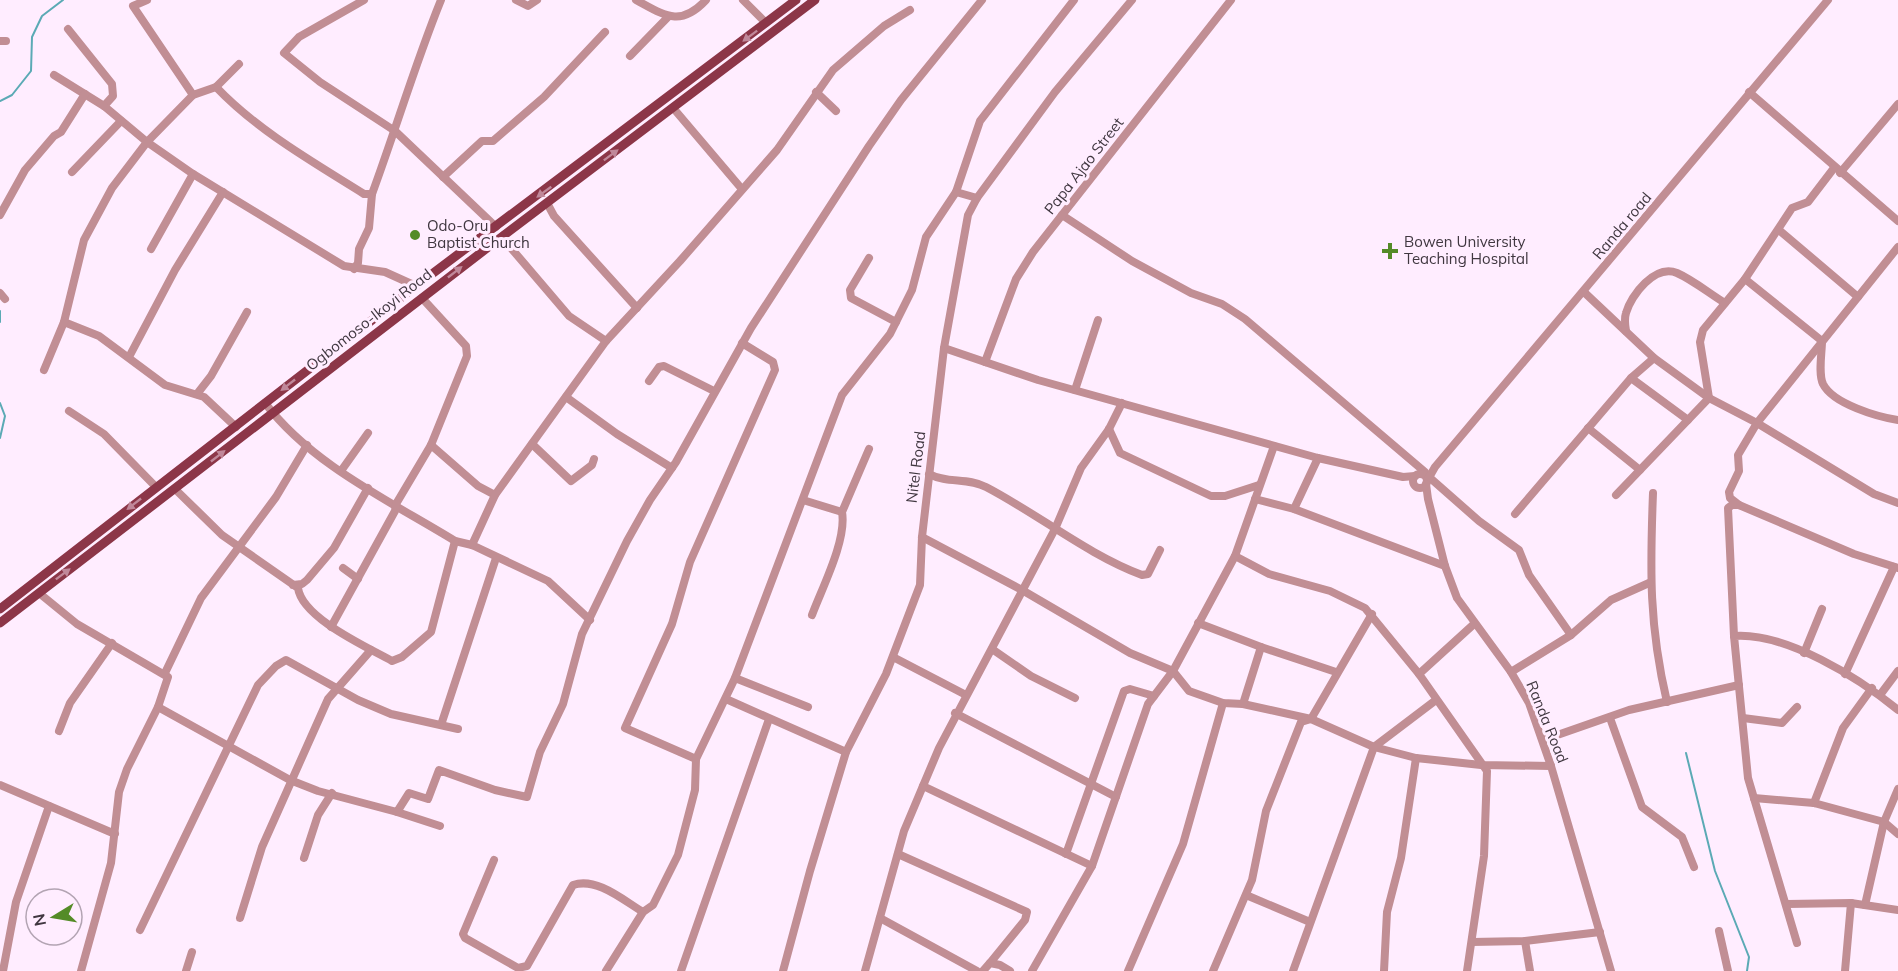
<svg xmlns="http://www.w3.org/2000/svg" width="1898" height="971" font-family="Mulish,sans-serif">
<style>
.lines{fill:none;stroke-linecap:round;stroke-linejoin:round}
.stream{stroke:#5baab5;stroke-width:2}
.minor{stroke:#c18e94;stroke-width:8}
.major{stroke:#8c3648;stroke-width:9}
.oneway{fill:#c0889a}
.poi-dot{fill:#548b27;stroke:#ffedff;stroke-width:2}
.labels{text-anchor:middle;stroke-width:6;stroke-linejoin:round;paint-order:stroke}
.street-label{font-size:15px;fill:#403740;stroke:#ffedff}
.poi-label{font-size:15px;fill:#403740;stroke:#ffedff;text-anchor:start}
</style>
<rect width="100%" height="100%" fill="#ffedff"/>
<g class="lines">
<g class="stream">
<polyline points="0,101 12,95 31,71 32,37 42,16 63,0"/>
<polyline points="0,311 0,322"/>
<polyline points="0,403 5,416 0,438"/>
<polyline points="1686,753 1715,871 1749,957 1747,971"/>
</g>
<g class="minor">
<polyline points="147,0 133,6 193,95"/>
<polyline points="364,0 299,37 284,53 320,82 395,131 496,227"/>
<polyline points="516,0 528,6 537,0"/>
<path d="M 636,0 C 664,15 680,28 706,0"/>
<polyline points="743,0 766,23"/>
<polyline points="68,29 112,84 113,96 104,106"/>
<polyline points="0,41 6,41"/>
<polyline points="630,56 668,17"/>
<polyline points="54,75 104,106 147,142 193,174 344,266 385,272 416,286"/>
<path d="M 216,87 C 258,131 313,162 364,194 L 372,194 C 396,129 415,64 441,0"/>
<polyline points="816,92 836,111"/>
<polyline points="1749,92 1898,221"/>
<polyline points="674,109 741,188"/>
<polyline points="72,172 121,121"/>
<polyline points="1840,173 1898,104"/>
<polyline points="443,177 482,141 493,141 544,97 605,32"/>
<polyline points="977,198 956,192 980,121 1074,0"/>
<polyline points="547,203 554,216 637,308"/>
<polyline points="0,215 25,170 54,136 61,132 85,94"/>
<polyline points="1062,215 1132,261 1191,293 1222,304 1245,319 1425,472"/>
<polyline points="1779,230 1858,297"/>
<polyline points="504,235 505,241 569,316 606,341"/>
<polyline points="151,249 193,174"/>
<polyline points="869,258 850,290 851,298 896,322"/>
<polyline points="354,269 358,263 359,249 369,228 372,194"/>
<path d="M 1745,279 L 1822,341 C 1822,353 1818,373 1823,384 C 1833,404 1878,417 1898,420"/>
<polyline points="0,293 5,299"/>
<polyline points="1585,293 1654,358 1709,398 1757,423 1874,494 1898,503"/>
<polyline points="64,322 99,336 165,385 204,397 236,427"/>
<path d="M 1626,331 C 1625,325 1624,319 1626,313 C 1631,295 1655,264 1677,273 C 1693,280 1710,294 1725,303"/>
<polyline points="944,348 1038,380 1318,458 1403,477 1415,476"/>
<polyline points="129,357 175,270 223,192"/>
<polyline points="985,362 1016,279 1033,252 1231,0"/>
<polyline points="44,370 64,322 84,240 112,188 147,142 193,95 216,87 239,64"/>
<polyline points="1631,378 1688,420"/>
<polyline points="649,381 659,367 664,366 714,391"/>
<polyline points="1075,390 1098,320"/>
<polyline points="197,394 211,376 247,312"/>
<polyline points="566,397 617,434 672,468"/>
<path d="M 265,403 C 312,465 390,501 455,541 L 472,545 L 548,581 L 590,620"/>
<polyline points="69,411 104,434 156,487"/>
<polyline points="1588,428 1640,470"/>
<polyline points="1109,429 1120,453 1211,496 1225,496 1259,485"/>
<polyline points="532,444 571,481 592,465 594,459"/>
<polyline points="431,445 478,486 495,495"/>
<polyline points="341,471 368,433"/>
<path d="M 929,474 C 948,484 967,477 986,487 C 1038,514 1088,555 1142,575 L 1148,574 L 1160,550"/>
<circle cx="1420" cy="481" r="7"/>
<polyline points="1429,477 1479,521 1519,550 1529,575 1571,635"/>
<polyline points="1427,481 1435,467 1828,0"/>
<polyline points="1426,484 1428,499 1445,566 1457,598 1511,672 1529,703 1551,766 1611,971"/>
<path d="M 176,490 L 222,535 L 298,588 C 302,618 367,647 392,661 L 402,657 L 431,632 L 455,541"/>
<path d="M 1653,493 C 1650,570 1649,626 1667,702"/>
<polyline points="1616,495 1709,398 1700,342 1703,330 1745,279 1792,208 1808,202 1834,168"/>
<polyline points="1255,499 1294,509 1445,566"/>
<polyline points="803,500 842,512"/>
<polyline points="1739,505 1730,498 1729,492 1739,471 1738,455 1757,423 1898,247"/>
<polyline points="1294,509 1318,458"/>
<polyline points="1515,514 1631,378 1654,358"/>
<polyline points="922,537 1022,590 1130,653 1173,671 1189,691 1223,703 1243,704 1311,719 1374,747 1416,758 1481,765 1551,766"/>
<polyline points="472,545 495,495 606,341 680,261 777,150 833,70 884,26 910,10"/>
<polyline points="1235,556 1269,574 1330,591 1365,608 1419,674 1487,771 1484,856 1467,971"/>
<polyline points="343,568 358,579"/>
<polyline points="293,585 302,584 307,580 334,548 368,488"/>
<polyline points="39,593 77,624 168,677 158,707 127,769 119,792 111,863 81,971"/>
<path d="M 812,615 C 822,588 847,540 842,512 L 869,449"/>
<polyline points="1198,623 1261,647 1243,704"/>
<polyline points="331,627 395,511 396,504 431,445 467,356 466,346 422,298"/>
<polyline points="1734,636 1728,508 1732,505 1739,505 1854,554 1898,568"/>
<polyline points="1261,647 1336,672"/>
<polyline points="992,649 1031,676 1075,698"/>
<polyline points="1804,653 1822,609"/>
<polyline points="893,657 966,695"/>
<polyline points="1511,672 1571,635 1611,600 1649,583"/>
<polyline points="165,673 201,598 276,497 307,445"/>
<polyline points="1419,674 1474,624"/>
<polyline points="1845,674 1894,567"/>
<polyline points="735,678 808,707"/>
<polyline points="1880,695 1898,671"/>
<polyline points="726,699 846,752"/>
<polyline points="158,707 290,780 318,791 397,812 409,793 428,799 439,770 495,790 527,797 540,752 563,704 582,634 627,541 650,500 676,462 751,328 869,146 901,100 982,0"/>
<polyline points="955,713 1116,797"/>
<polyline points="1610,718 1642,807 1682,837 1694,867"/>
<polyline points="1743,718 1782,723 1797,707"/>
<polyline points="442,722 496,558"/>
<polyline points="59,731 70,703 112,643"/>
<polyline points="1543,740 1629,710 1739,685"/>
<polyline points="696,759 625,728 672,624 690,562 775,370 773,362 742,343"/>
<polyline points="0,785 115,834"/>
<polyline points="923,786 1092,866"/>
<polyline points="1754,798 1814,803 1884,822 1898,834"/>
<polyline points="1814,803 1843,728 1872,688"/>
<polyline points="397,812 440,826"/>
<polyline points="898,854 1027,912 1025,920 990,963"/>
<polyline points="1066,854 1124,691 1130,689 1154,696"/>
<polyline points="304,858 318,815 332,793"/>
<path d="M 494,860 L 463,934 L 465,938 L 518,968 L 527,966 L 573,885 C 597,877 623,900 643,912"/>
<polyline points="1246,895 1310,922"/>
<polyline points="1787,904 1851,903 1898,910"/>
<polyline points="1865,905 1884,822 1898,789"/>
<polyline points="240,918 262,847 328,699 371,650"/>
<polyline points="880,918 977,971"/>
<polyline points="140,930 258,685 276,666 286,660 358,700 391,714 458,729"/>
<polyline points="1719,931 1728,971"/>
<polyline points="1525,941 1530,971"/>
<polyline points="1472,942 1525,941 1600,932"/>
<path d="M 1797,943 L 1748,778 L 1734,636 C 1786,632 1859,678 1898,710"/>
<polyline points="3,971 16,902 49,806"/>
<polyline points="186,971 192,952"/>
<polyline points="606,971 643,912 653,905 678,855 695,790 696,759 735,678 842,395 890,334 912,290 926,237 956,192"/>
<polyline points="681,971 769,719"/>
<polyline points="783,971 810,871 846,752 886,674 920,585 922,537 944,348 968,215 977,198 1055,92 1132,0"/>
<polyline points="865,971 904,831 939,748 1055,529 1081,468 1109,429 1122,403"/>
<polyline points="983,971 990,963 1000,965 1010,971"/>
<polyline points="1032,971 1092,866 1148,704 1173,671 1235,556 1274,446"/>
<polyline points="1128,971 1183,844 1223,703"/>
<polyline points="1213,971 1252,880 1266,811 1301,722 1311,719 1372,614"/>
<polyline points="1293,971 1374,747 1436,700"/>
<polyline points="1384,971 1387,912 1401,858 1416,758"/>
<polyline points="1845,971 1851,903"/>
</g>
<g class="major">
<polyline points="0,609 416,286 796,0"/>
<polyline points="0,623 491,245 815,0"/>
</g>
</g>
<defs><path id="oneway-solid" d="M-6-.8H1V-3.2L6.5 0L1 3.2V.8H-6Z" transform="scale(1.5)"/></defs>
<g class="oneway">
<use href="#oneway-solid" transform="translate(750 36) rotate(143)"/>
<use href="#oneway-solid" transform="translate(611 155) rotate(-37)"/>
<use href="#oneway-solid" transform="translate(544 192) rotate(144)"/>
<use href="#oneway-solid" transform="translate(455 272) rotate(-38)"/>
<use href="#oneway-solid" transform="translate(288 385) rotate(142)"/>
<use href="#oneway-solid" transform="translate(218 456) rotate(-38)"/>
<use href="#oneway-solid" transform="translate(134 504) rotate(142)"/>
<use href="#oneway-solid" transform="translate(63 574) rotate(-37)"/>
</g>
<g class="poi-dot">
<circle cx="415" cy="235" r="6"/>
<path d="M1387 242h6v6h6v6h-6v6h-6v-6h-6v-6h6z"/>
</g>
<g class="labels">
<g class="street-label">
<text transform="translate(1084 166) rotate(-52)" y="5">Papa Ajao Street</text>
<text transform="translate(1622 226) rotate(-50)" y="5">Randa road</text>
<text transform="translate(369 320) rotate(-38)" y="5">Ogbomoso-Ikoyi Road</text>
<text transform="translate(916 467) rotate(-83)" y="5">Nitel Road</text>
<text transform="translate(1547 722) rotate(68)" y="5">Randa Road</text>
</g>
<g class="poi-label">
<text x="427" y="231">Odo-Oru<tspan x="427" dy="17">Baptist Church</tspan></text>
<text x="1404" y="247">Bowen University<tspan x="1404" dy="17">Teaching Hospital</tspan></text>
</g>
</g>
<g transform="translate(54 917) rotate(259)"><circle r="28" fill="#ffedff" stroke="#b3a4b3" stroke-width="1.5"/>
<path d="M0-4.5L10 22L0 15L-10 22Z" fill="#548b27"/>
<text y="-9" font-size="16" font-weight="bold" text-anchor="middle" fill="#403740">N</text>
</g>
</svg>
